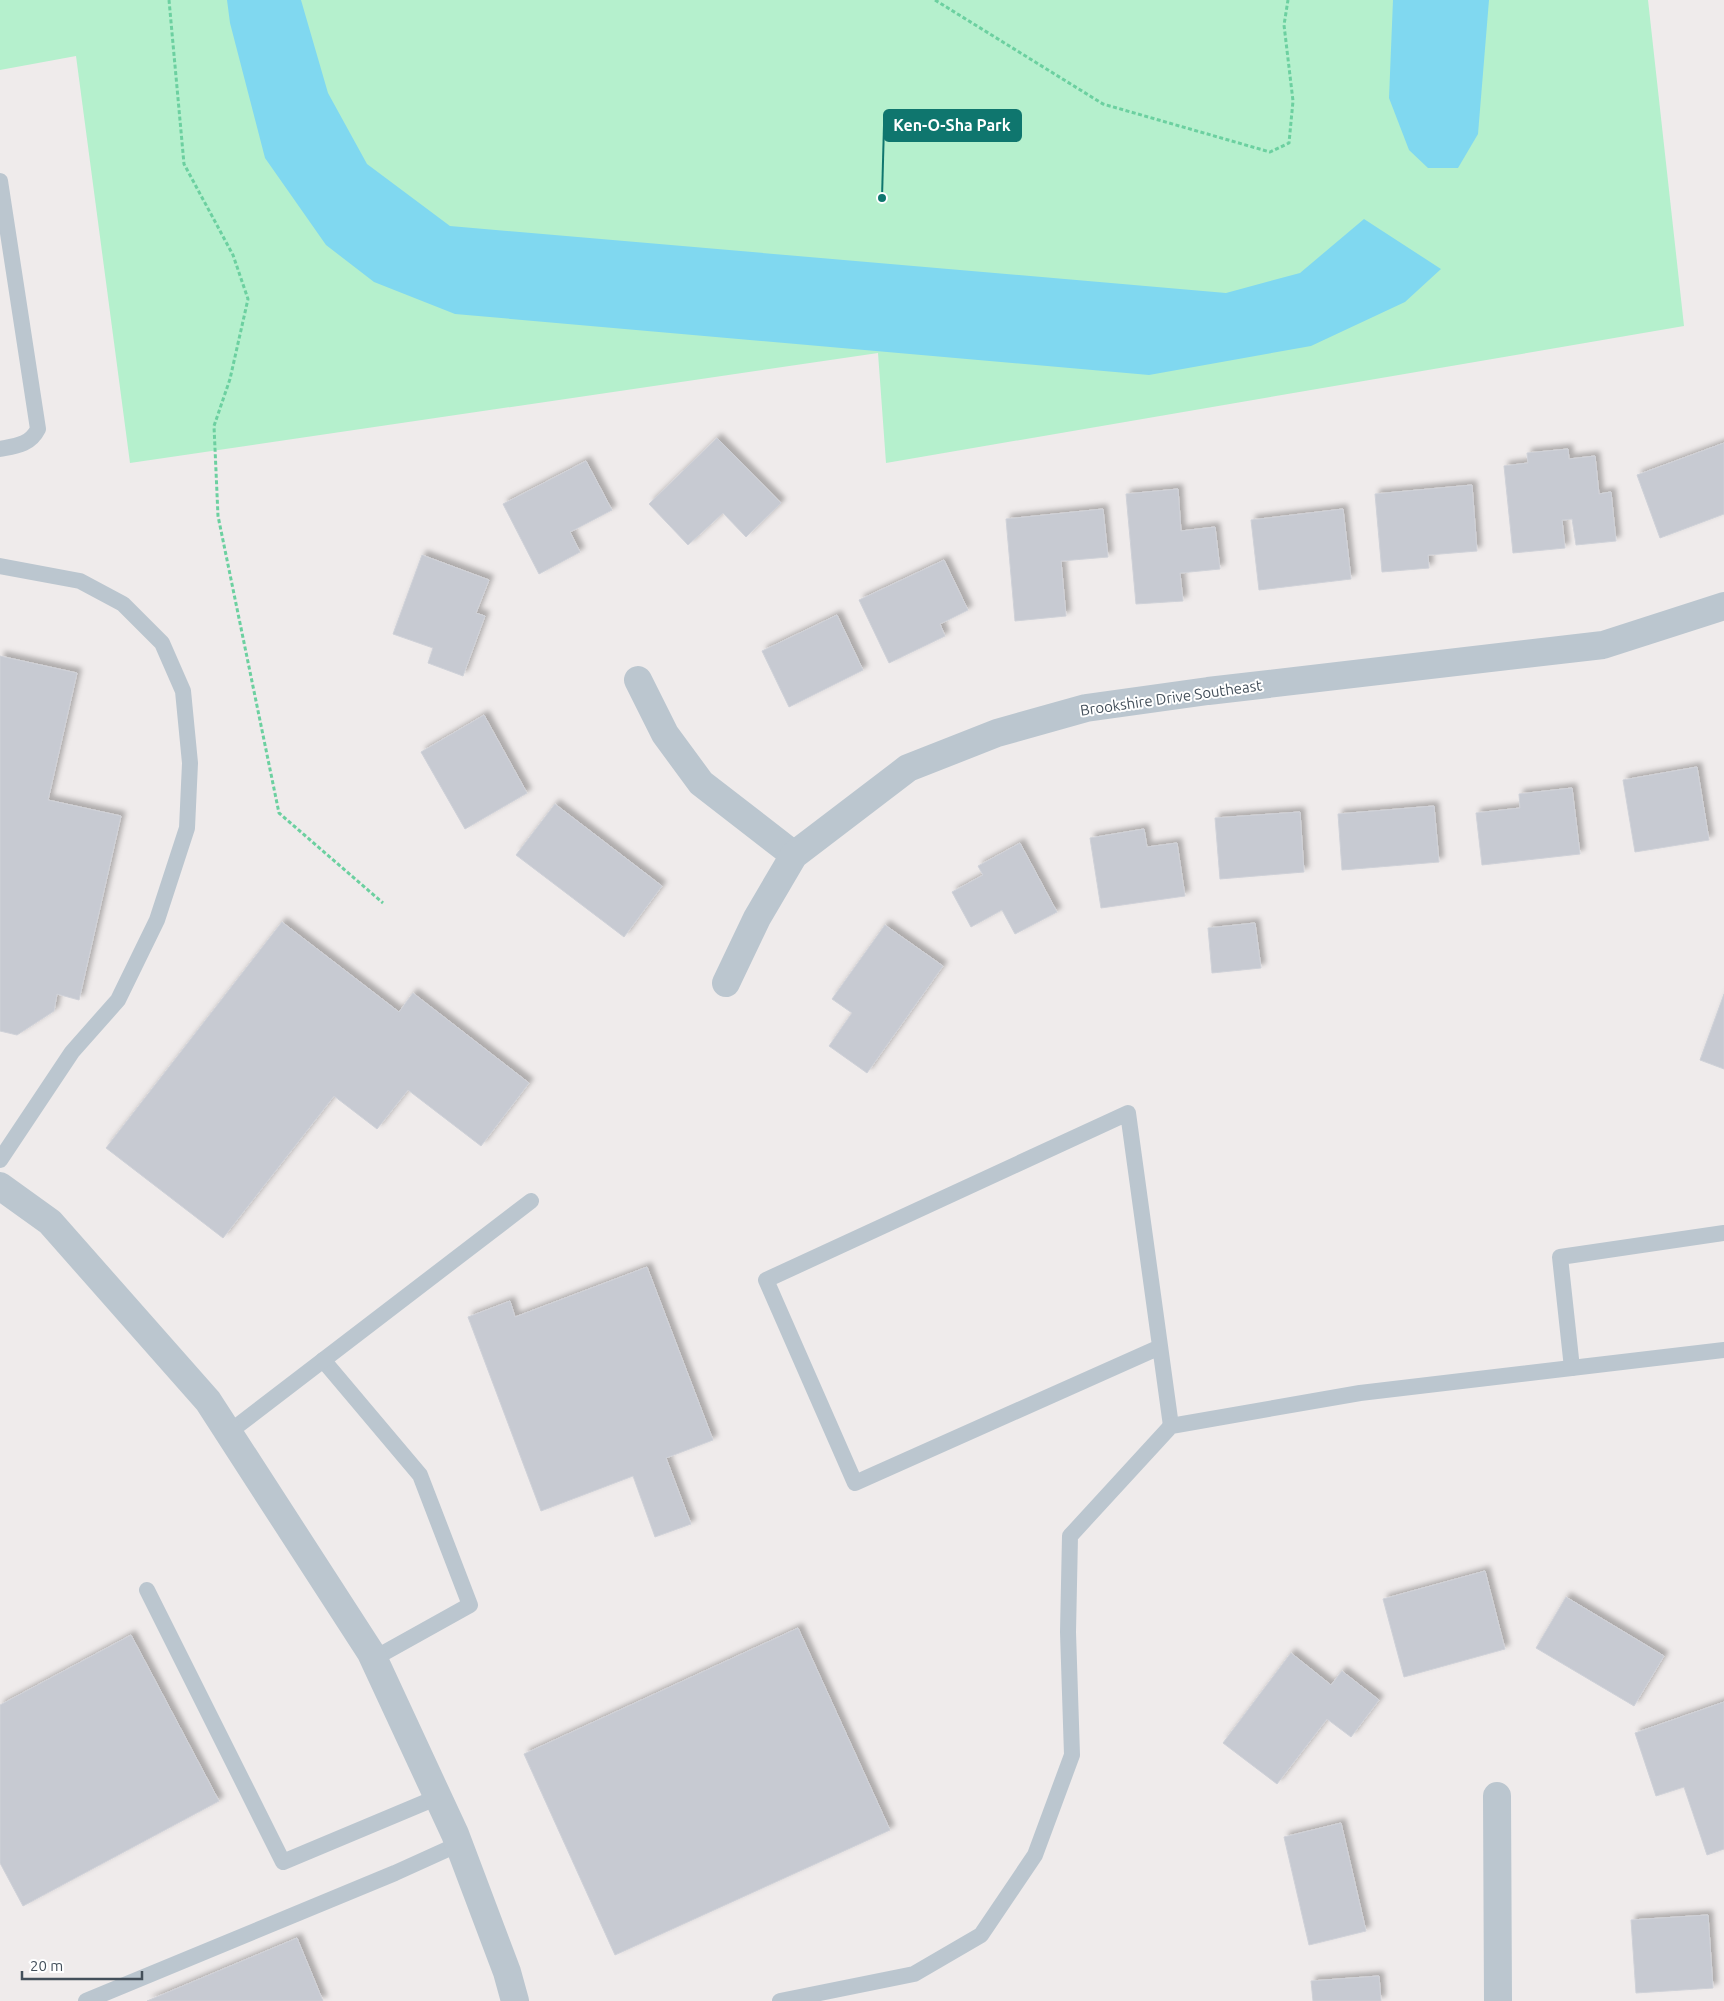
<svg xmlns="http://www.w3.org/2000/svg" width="1724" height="2001" font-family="Ubuntu,sans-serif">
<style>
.green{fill:#b5f0cd}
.water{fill:#80d8f0}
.building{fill:#c7cad2;stroke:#cfd1d8;filter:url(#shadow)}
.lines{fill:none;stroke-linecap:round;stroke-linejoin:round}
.path{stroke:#6cd0a0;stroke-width:3;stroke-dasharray:4 2.5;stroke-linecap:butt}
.service{stroke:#bbc6cf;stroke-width:16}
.minor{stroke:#bbc6cf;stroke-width:28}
.labels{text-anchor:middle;stroke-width:4;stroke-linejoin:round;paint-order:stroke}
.street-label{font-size:15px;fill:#434f5a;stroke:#fff}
.leader{fill:none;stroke:#0f766e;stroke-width:2}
.callout-dot{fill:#0f766e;stroke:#fff;stroke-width:2}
.callout{fill:#0f766e;stroke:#0f766e;stroke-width:2}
.callout-label{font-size:16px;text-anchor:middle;font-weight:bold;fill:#fff}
</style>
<defs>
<filter id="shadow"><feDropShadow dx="4.5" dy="-4.5" stdDeviation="2.5" flood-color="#0004"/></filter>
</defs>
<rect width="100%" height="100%" fill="#efebeb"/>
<polygon class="green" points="0,0 1648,0 1684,326 886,463 878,353 130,463 76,56 0,70"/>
<g class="water">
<polygon points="227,0 301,0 328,93 367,164 450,226 1226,293 1300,273 1364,219 1441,269 1405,302 1311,346 1149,375 455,314 374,282 326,245 265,158 230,23"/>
<polygon points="1393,0 1489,0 1478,134 1458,168 1428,168 1409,150 1389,98"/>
</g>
<g class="building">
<polygon points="717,438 781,503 746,537 723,513 688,545 649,504"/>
<polygon points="1724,443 1724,514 1660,538 1637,475"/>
<polygon points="1568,449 1569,459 1595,456 1599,494 1611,492 1616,541 1576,545 1572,519 1562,520 1565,548 1513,553 1504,466 1528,463 1527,453"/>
<polygon points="586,461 612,510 570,532 580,552 539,574 503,504"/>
<polygon points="1472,485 1477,551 1428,555 1429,568 1382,572 1375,494"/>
<polygon points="1178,489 1181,531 1215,527 1220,569 1180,573 1183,601 1136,604 1126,494"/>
<polygon points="1103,509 1108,557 1061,561 1066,616 1015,621 1006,519"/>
<polygon points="1343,509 1351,579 1259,590 1251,520"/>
<polygon points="422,555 489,580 476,613 485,616 463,676 428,663 433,648 393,634"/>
<polygon points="944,560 968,610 940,624 945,636 889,663 859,600"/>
<polygon points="837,615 863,670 789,707 762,651"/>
<polygon points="0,656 77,673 48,800 121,816 79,1000 57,994 54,1011 17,1035 0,1031"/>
<polygon points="484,715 527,793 465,829 421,752"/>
<polygon points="1697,767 1709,840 1635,852 1623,780"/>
<polygon points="1572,788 1580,854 1482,865 1476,813 1520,808 1519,794"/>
<polygon points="555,804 662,886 624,937 516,855"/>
<polygon points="1434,806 1439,862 1342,870 1338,814"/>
<polygon points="1300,812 1304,872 1220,879 1215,818"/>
<polygon points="1144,829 1147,847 1177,843 1185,896 1101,908 1090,838"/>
<polygon points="1020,843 1057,912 1015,934 1002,910 971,927 952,892 983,875 978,866"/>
<polygon points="282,922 399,1012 413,993 529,1083 481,1146 408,1090 377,1129 334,1096 223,1238 106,1148"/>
<polygon points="1255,923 1261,968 1212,973 1208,928"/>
<polygon points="885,925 943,966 867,1073 829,1046 852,1013 832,999"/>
<polygon points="1724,994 1724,1069 1700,1060"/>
<polygon points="647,1267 713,1440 666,1458 691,1524 655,1537 633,1476 541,1511 468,1317 510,1301 515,1317"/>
<polygon points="1485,1571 1505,1649 1404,1677 1383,1599"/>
<polygon points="1566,1597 1664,1656 1634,1706 1536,1648"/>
<polygon points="798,1628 890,1830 615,1955 524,1754"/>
<polygon points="131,1635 219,1801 23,1906 0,1863 0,1705"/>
<polygon points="1291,1653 1331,1685 1342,1671 1379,1700 1351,1737 1327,1719 1277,1784 1223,1743"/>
<polygon points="1724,1702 1724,1849 1707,1855 1684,1787 1656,1796 1635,1733"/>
<polygon points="1341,1823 1366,1931 1309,1945 1284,1837"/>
<polygon points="1708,1915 1713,1988 1636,1993 1631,1920"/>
<polygon points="297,1938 323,2001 147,2001"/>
<polygon points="1379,1976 1381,2001 1313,2001 1311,1981"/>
</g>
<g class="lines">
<g class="path">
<polyline points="169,0 184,164 233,255 248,299 230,379 214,426 218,516 279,813 383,903"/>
<polyline points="935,0 1103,104 1270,152 1289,143 1293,101 1284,25 1288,0"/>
</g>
<g class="service">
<path d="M 0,181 L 38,429 C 30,445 16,446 0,449"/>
<polyline points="0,566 80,581 123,604 162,643 183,691 190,763 187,828 157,920 118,1000 72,1052 0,1160"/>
<polyline points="1160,1347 855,1483 766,1280 1128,1113 1171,1426"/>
<polyline points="323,1360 420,1475 470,1605 373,1659"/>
<polyline points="1572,1368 1560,1257 1724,1233"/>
<polyline points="228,1433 531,1201"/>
<polyline points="147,1590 283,1862 438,1797"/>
<polyline points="86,2001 395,1873 459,1844"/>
<polyline points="780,2001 914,1974 981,1935 1035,1855 1072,1755 1068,1632 1070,1536 1171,1426 1360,1393 1724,1350"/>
</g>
<g class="minor">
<polyline points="638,680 665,734 701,783 794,855"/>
<polyline points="726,983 757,918 794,855 908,768 997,733 1086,708 1208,691 1603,645 1724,606"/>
<polyline points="0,1186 50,1222 208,1401 371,1653 455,1834 507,1972 515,2001"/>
<polyline points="1497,1796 1498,2001"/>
</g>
</g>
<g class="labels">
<g class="street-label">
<text transform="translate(1171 698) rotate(-8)" y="5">Brookshire Drive Southeast</text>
</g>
</g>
<path class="leader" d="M882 198L884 125"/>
<circle class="callout-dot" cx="882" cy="198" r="5"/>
<rect class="callout" x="884" y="110" width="137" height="31" rx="5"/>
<g class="callout-label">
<text x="952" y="131">Ken-O-Sha Park</text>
</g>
<path d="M22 1971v8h120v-8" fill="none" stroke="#434f5a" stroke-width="2.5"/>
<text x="30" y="1971" font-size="15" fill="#434f5a" stroke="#ffffff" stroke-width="4" paint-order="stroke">20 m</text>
</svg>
